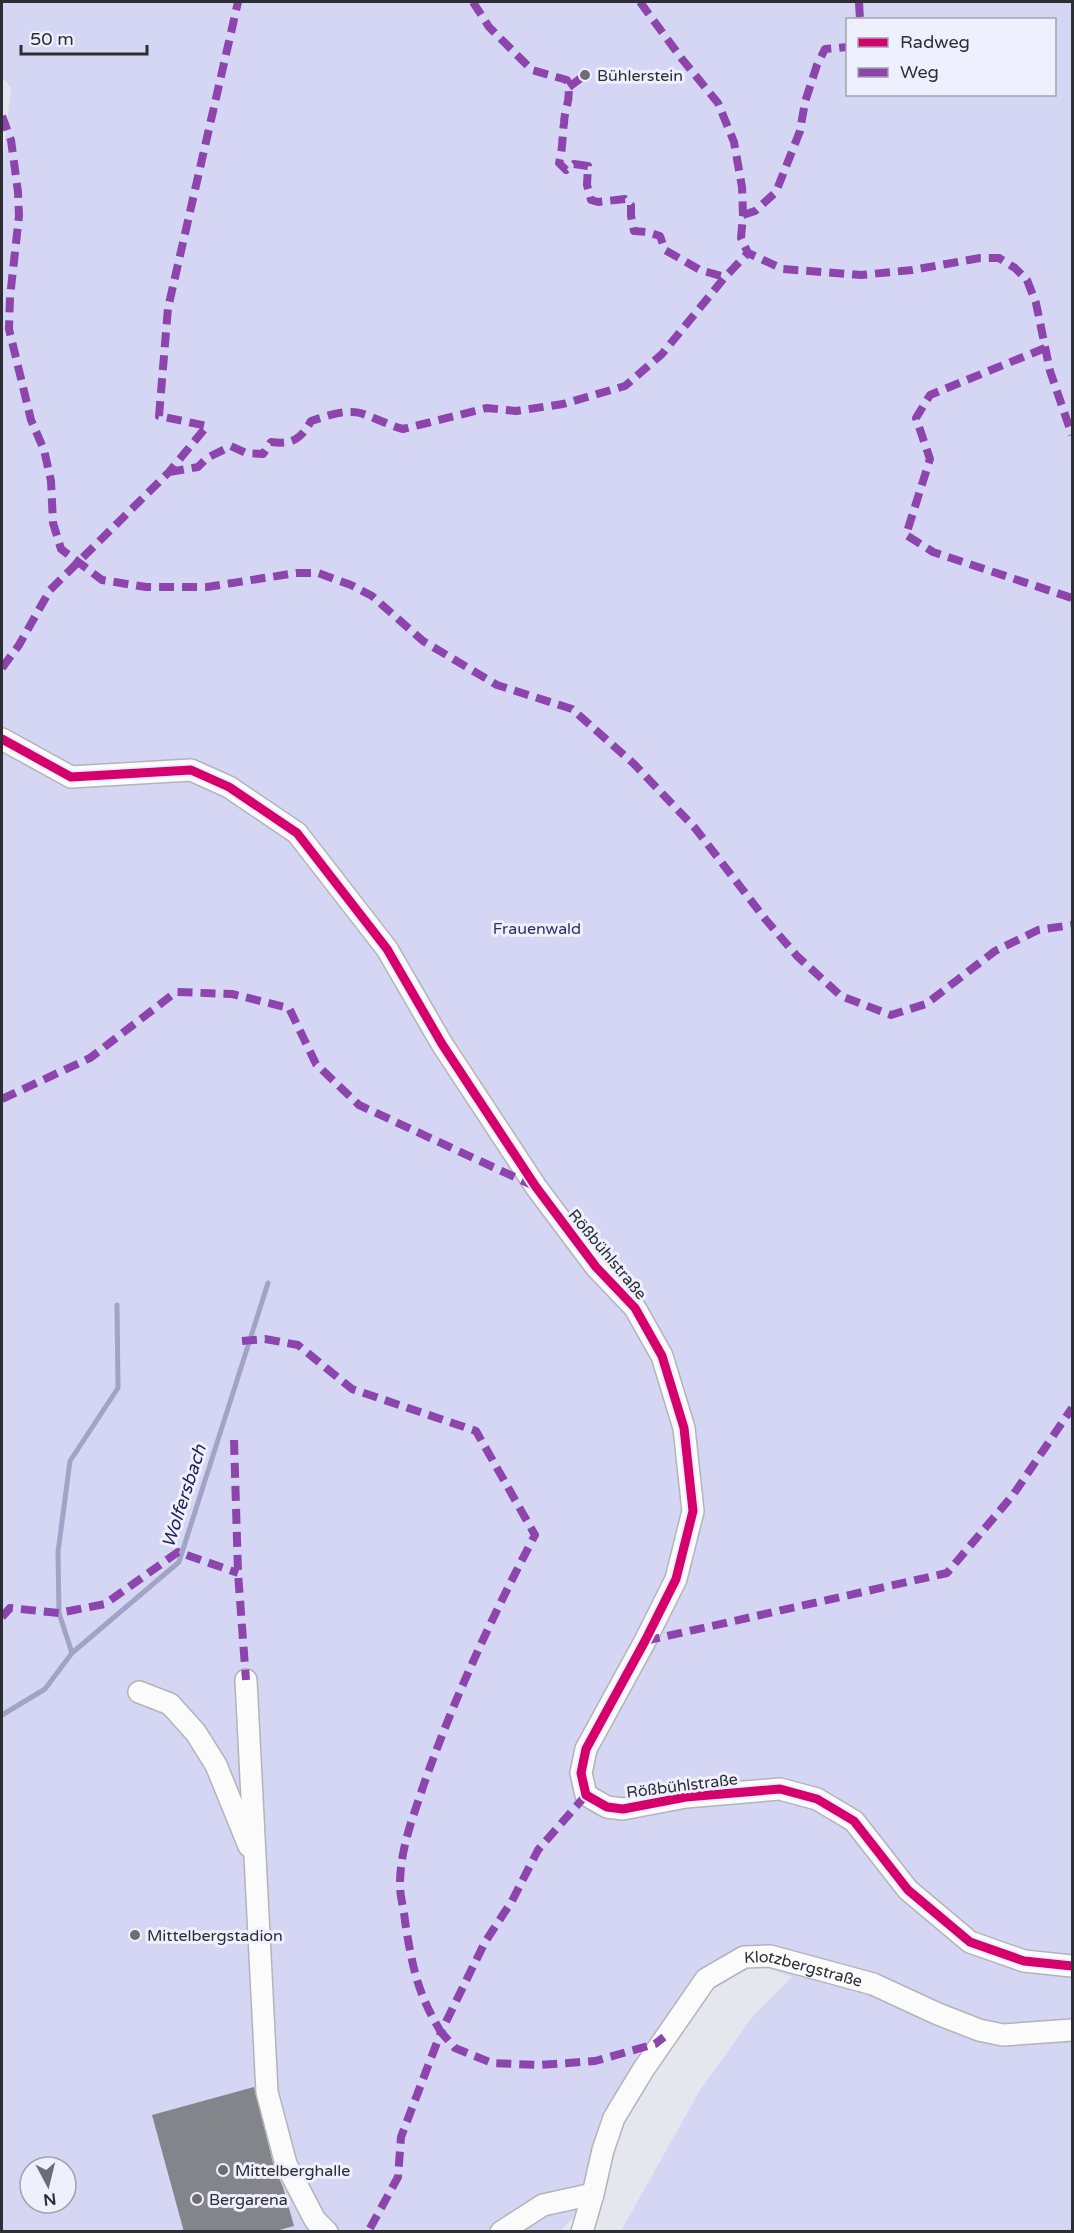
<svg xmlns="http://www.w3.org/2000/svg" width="1074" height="2233" font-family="'Varela Round',sans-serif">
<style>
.green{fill:#d4d6f4;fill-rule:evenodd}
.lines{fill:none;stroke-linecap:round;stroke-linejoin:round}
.stream{stroke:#a1a3c7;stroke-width:5}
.building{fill:#84858b}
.minor-casing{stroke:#b3b3ba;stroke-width:24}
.minor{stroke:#fbfbfc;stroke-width:21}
.quiet{stroke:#8e44ad;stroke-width:8;stroke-dasharray:15 8;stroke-linecap:butt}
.cycleway-casing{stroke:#eff0fd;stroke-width:13}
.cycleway{stroke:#d6006c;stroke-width:9}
.poi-dot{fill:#6d6e75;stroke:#eff0fd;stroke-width:2}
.labels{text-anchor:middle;stroke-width:6;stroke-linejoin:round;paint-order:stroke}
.poi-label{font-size:16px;fill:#2d2e34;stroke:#eff0fd;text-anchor:start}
.park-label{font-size:16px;fill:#312e6a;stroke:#eff0fd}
.street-label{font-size:16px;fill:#2d2e34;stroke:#eff0fd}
.water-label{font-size:18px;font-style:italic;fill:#241e59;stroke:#eff0fd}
</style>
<rect width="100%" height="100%" fill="#e5e6ee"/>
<path class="green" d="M 2,2 L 1072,2 L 1072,2231 L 621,2231 L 699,2092 L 753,2016 L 792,1977 L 750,1962 L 705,1992 L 615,2133 L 582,2209 L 560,2231 L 2,2231 L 2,164 L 11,87 L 2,78 ZM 848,20 L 1054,20 L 1054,94 L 848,94 ZM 30,2167 L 66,2167 L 66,2203 L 30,2203 Z"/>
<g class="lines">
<g class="stream">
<polyline points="72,1653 59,1613 58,1552 70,1461 118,1388 117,1305"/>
<polyline points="2,1715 45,1689 72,1653 179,1562 268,1283"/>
</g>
</g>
<polygon class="building" points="254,2087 274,2167 283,2187 294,2226 272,2232 184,2232 152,2115"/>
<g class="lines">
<defs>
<g id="minor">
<polyline points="2,739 71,777 191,770 229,787 297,833 387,949 442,1044 536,1187 596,1267 635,1308 662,1356 684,1428 693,1511 676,1579 645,1641 586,1749 581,1773 586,1795 607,1807 623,1809 686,1797 780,1789 817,1799 854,1821 908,1890 970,1942 1024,1961 1072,1966"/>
<polyline points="246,1680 267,2092 286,2164 315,2220 327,2232"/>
<polyline points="139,1692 170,1704 196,1733 216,1765 249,1846"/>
<polyline points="501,2232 543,2205 593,2194"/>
<path id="s1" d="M 582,2232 L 593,2194 L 603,2150 L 614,2118 L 643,2070 L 706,1979 L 744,1957 L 770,1956 L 873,1984 L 938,2014 L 979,2030 L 1003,2035 L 1072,2030"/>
</g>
</defs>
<use href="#minor" class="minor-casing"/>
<use href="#minor" class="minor"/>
<g class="quiet">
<path d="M 473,2 L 489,27 L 532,70 L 567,80 C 572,102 565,104 564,123 C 562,137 563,149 559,163 L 566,170 L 574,164 L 588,166 L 587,185 L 591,200 L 598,202 L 625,199 L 631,205 L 631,216 L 634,231 L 647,232 L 660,236 L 665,250 L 700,270 L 725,277"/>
<polyline points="640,2 682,59 718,103 734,142 742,187 743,215 741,238 748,253 783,269 861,275 912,270 980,258 999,258 1015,268 1027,280 1036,303 1050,371 1072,435"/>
<polyline points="859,2 860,20"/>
<polyline points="569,87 585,75"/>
<polyline points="2,116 11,140 18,192 19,216 10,297 9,329 31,420 44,450 51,481 53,523 61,549 102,580 146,587 207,587 296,573 318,573 351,585 372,596 423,641 497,685 572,709 634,764 695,828 766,920 797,956 841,996 891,1015 926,1004 995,951 1038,930 1072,925"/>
<polyline points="743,215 755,211 776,192 800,131 805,102 817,65 825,49 848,47"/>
<polyline points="1045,348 930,395 916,418 930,459 906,535 933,552 1072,598"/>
<path d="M 169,472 L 198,467 L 207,458 L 231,446 L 246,453 L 263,454 L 271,442 C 292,445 301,439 311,421 C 324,417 339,411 353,412 C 365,412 389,426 403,429 L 487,408 L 516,411 L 563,404 L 625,386 L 662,354 L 725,277 L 748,253"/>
<polyline points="2,668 19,645 50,590 169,472 207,426 159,416 168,308 238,2"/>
<polyline points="2,1099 90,1058 176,992 232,994 289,1008 316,1064 359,1105 534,1186"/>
<path d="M 242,1341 L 265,1339 L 298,1345 L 352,1389 L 476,1431 L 535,1535 C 493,1615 454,1698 424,1784 C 413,1817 400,1849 400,1885 C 400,1897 404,1909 405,1921 C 412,1965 417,1993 441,2032 L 401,2137 L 398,2177 L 368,2232"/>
<polyline points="234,1440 238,1573 246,1680"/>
<polyline points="2,1617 10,1608 59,1613 105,1604 178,1552 238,1573"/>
<polyline points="645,1641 947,1573 1013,1495 1072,1408"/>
<polyline points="586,1795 538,1850 512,1901 485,1942 441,2032 455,2048 492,2063 540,2065 595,2061 655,2044 664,2037"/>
</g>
<defs>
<polyline id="cycleway" points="2,739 71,777 191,770 229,787 297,833 387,949 442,1044 536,1187 596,1267 635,1308 662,1356 684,1428 693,1511 676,1579 645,1641 586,1749 581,1773 586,1795 607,1807 623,1809 686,1797 780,1789 817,1799 854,1821 908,1890 970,1942 1024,1961 1072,1966"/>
</defs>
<use href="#cycleway" class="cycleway-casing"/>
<use href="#cycleway" class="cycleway"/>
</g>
<g class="poi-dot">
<circle cx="585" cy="75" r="6"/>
<circle cx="135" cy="1935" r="6"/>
<circle cx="223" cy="2170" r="6"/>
<circle cx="197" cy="2199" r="6"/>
</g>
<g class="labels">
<g class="poi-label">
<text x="597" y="81">Bühlerstein</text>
<text x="147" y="1941">Mittelbergstadion</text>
<text x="235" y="2176">Mittelberghalle</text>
<text x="209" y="2205">Bergarena</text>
</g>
<g class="park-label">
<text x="537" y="934">Frauenwald</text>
</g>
<g class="street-label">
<text transform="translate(608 1254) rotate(50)" y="6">Rößbühlstraße</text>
<text transform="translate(682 1785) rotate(-7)" y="6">Rößbühlstraße</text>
<text dy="6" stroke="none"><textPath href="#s1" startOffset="390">Klotzbergstraße</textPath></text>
</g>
<g class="water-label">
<text transform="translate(184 1496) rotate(-72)" y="6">Wolfersbach</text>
</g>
</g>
<rect width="1074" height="2233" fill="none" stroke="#2d2e34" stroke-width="6"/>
<rect x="846" y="18" width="210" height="78" fill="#eff0fd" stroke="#a1a2ad" stroke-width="1.5"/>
<rect x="858" y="38" width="30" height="9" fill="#d6006c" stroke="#a1a2ad" stroke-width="1.5"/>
<text x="900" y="48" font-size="18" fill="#2d2e34">Radweg</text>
<rect x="858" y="68" width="30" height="9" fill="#8e44ad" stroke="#a1a2ad" stroke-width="1.5"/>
<text x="900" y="78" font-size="18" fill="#2d2e34">Weg</text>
<g transform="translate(48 2185) rotate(173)"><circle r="28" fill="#eff0fd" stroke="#a1a2ad" stroke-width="1.5"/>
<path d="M0-4.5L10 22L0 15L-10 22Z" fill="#6d6e75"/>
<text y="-9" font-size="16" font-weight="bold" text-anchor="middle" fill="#2d2e34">N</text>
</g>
<path d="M21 45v9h126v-9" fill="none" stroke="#2d2e34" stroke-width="3"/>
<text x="30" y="45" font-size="18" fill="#2d2e34" stroke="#eff0fd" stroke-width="4.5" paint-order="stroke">50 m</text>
</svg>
